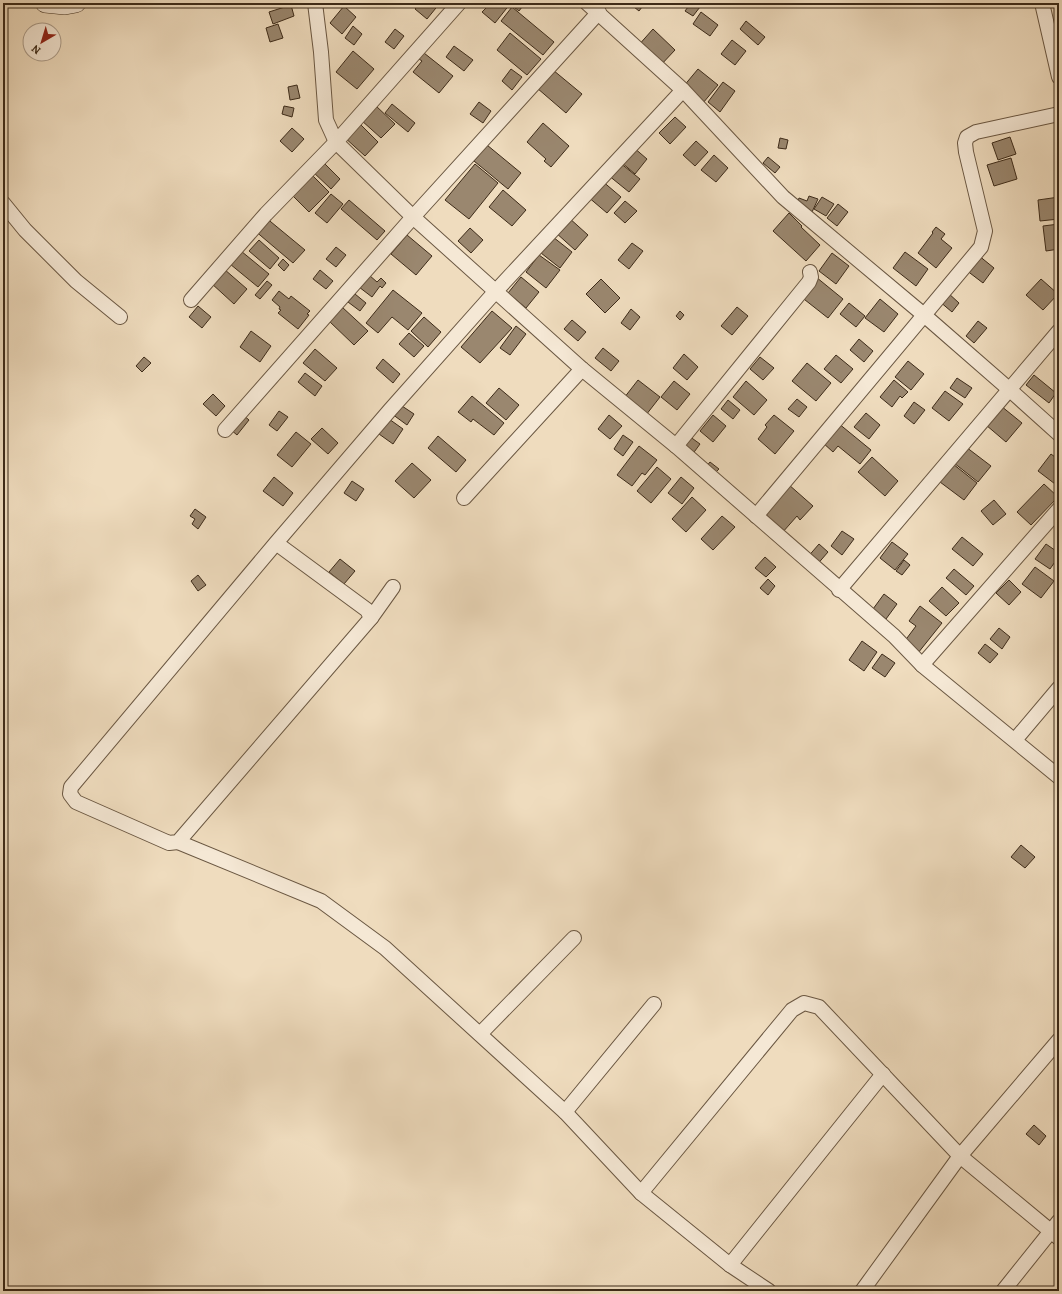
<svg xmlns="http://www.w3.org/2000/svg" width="1062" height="1294" font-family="Alegreya,serif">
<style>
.building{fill:#9a876f;stroke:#3d2b19}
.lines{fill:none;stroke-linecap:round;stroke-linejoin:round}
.minor-casing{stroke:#6a5742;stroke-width:16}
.secondary-casing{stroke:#3d2b19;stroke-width:20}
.minor{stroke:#f5e8d5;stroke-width:14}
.secondary{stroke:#f5e8d5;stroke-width:19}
</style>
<rect width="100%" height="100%" fill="#efdcbe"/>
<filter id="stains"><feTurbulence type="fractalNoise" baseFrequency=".005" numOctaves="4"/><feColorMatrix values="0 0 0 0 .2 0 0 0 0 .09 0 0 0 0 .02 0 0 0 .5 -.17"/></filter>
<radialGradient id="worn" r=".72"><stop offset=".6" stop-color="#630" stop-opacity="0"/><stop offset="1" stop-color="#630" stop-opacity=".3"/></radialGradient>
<g class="building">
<polygon points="420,3 440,3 427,19 415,9"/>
<polygon points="482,3 525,3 519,11 510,4 495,23 482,12 487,7"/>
<polygon points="629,3 645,3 639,11"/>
<polygon points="691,3 695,3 700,7 693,16 685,11"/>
<polygon points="291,5 294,16 273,24 269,12"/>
<polygon points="344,6 356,17 342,34 330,23"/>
<polygon points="512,7 554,42 543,55 501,21"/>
<polygon points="701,12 718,25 710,36 693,24"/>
<polygon points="746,21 765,37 758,45 740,29"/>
<polygon points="1059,22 1059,57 1050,24"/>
<polygon points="278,24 283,38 270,42 266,28"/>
<polygon points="353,26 362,34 354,45 345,38"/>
<polygon points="395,29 404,36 394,49 385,42"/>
<polygon points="653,29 675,50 659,67 637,47"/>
<polygon points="510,33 541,59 527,75 497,50"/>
<polygon points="732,40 746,51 735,65 721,54"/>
<polygon points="454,46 473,60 464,71 446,57"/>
<polygon points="353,51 374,69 357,89 336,72"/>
<polygon points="424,53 453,76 439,93 413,72 422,61 419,59"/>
<polygon points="511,69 522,77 512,90 502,81"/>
<polygon points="698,69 718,85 703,103 683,87"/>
<polygon points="553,70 582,94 566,113 537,88"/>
<polygon points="723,82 735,91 720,112 708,102"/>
<polygon points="297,85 300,98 290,100 288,87"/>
<polygon points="479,102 491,111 483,123 470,114"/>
<polygon points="392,104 415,123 408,132 385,113"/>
<polygon points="375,105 395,124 381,138 361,120"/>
<polygon points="284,106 294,108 292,117 282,114"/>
<polygon points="675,117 686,127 670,144 659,133"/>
<polygon points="357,121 378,142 365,156 343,136"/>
<polygon points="543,123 569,146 551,167 544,161 546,159 527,142"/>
<polygon points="292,128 304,139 292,152 280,141"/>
<polygon points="1010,137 1016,154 998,160 992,143"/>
<polygon points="780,138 788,140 786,149 778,148"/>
<polygon points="696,141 708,152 695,166 683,155"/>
<polygon points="487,145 521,173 508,189 474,161"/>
<polygon points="633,147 647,159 635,174 621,162"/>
<polygon points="714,155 728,168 716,182 701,170"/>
<polygon points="768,157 780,167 775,173 763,163"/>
<polygon points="1011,158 1017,179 994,186 987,165"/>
<polygon points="321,160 340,179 331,189 311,170"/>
<polygon points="619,162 640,179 629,192 608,175"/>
<polygon points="475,164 498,183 469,219 445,200"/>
<polygon points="309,172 329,192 309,212 292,195"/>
<polygon points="601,180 621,197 607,213 587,196"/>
<polygon points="503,190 526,210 512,226 489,207"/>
<polygon points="331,194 343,204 327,223 315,213"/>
<polygon points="809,196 818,199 812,212 797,203 799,198 807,201"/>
<polygon points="822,197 834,204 826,216 814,209"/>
<polygon points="1059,197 1059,219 1040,221 1038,200"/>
<polygon points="349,200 385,231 377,240 341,209"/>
<polygon points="625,201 637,211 625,223 614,213"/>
<polygon points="838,204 848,212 837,226 827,218"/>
<polygon points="789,213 802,226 801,227 820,245 806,261 773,231"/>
<polygon points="265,217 305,250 293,263 254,230"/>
<polygon points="568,217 588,235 575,250 555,232"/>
<polygon points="1059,224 1059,249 1046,251 1043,226"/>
<polygon points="936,227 945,234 941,239 952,248 936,268 918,253 933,233 932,232"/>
<polygon points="470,228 483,240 471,253 458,241"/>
<polygon points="407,235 432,256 416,275 391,254"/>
<polygon points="553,237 572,252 560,268 541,253"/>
<polygon points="259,240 279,258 270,269 249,251"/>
<polygon points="632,243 643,251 629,269 618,260"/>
<polygon points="336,247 346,255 336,267 326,259"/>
<polygon points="241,251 269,274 258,287 230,264"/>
<polygon points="905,252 928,269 916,286 893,268"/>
<polygon points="832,253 849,266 836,284 819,271"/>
<polygon points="539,255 560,270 546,288 526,272"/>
<polygon points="978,255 994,268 983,283 966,270"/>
<polygon points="283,259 289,265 284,271 278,265"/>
<polygon points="224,269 247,289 234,304 211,283"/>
<polygon points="320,270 333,281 326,289 313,279"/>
<polygon points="369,275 377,282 381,278 386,283 382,288 380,286 372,297 359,287"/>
<polygon points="521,277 539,292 526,308 508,293"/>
<polygon points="816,277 843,299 828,318 800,296"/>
<polygon points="601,279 620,298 605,313 586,294"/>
<polygon points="1041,279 1058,294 1043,310 1026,295"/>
<polygon points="267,281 272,285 260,299 255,295"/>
<polygon points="393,290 422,313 408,330 392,317 378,333 366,323"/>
<polygon points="279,291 289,299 291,296 310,311 307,314 309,315 298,329 278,313 281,310 279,309 280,307 272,300"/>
<polygon points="947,292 959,303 952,312 939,301"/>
<polygon points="355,294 366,303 360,311 348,302"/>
<polygon points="880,299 898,314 884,332 865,318"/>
<polygon points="849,303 865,316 856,327 840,314"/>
<polygon points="198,306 211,317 202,328 189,317"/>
<polygon points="342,307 368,331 354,345 329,321"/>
<polygon points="737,307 748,316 732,335 721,326"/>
<polygon points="631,309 640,317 630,330 621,323"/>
<polygon points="492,311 512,328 480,363 461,347"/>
<polygon points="680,311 684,315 680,320 676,316"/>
<polygon points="424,317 441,332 428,347 411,331"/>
<polygon points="572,320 586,332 578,341 564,329"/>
<polygon points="978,321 987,328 974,343 966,336"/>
<polygon points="516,326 526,334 510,355 500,348"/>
<polygon points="251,331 271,346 260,362 240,347"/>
<polygon points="409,333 424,346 414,357 399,344"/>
<polygon points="859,339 873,351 864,362 850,350"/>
<polygon points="603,348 619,361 611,371 595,358"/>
<polygon points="315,349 337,368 325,381 303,363"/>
<polygon points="684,354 698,367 687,380 673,368"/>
<polygon points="836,355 853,369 841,383 824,369"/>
<polygon points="144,357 151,363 142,372 136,366"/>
<polygon points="760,357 774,368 763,380 750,369"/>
<polygon points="383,359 400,374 393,383 376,368"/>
<polygon points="908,361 924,374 911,390 895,377"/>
<polygon points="807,363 831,383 816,401 792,381"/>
<polygon points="305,373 322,386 315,396 298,382"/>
<polygon points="1034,375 1056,393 1049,403 1026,385"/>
<polygon points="957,378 972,388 965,398 950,388"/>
<polygon points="638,380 660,397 646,415 624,398"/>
<polygon points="894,380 908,392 902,398 900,396 892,407 880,397"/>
<polygon points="674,381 690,394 677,410 661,397"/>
<polygon points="746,381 767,400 754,415 733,397"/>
<polygon points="1059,382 1059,391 1054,388"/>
<polygon points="499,388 519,405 506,420 486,403"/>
<polygon points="945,391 963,404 949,421 932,408"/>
<polygon points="213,394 225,406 216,416 203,404"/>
<polygon points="472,396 504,423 494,435 473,419 471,422 458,412"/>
<polygon points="797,399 807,407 799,417 788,409"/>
<polygon points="728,400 740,410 733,419 721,409"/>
<polygon points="914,402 925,410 914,424 904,416"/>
<polygon points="399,404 414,414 407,425 392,414"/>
<polygon points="1001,406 1022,423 1006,442 986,425"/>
<polygon points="279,411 288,417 277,431 269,425"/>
<polygon points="866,413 880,425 869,439 854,427"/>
<polygon points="242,414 249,420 237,435 230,429"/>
<polygon points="609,415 622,426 610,439 598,429"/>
<polygon points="713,415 726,426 713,442 700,431"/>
<polygon points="774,415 794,431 775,454 758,439 767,427 765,425"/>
<polygon points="389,419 403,429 393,444 379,434"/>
<polygon points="838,423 871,450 860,464 838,446 833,452 822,442"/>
<polygon points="322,428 338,443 328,454 311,439"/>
<polygon points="296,432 311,444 292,467 277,455"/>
<polygon points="623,435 633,442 623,456 614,449"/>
<polygon points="438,436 466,460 456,472 428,448"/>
<polygon points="689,436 700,444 692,455 681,447"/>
<polygon points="639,446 657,460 645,475 642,473 632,486 617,475"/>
<polygon points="966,447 991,466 978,482 954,463"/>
<polygon points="1051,454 1059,460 1059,487 1038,471"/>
<polygon points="872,457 898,481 885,496 858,472"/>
<polygon points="710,462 719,469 712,476 704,469"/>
<polygon points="412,463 431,480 414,498 395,481"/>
<polygon points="953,464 977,483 964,500 940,482"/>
<polygon points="657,467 671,479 651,503 637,491"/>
<polygon points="274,477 293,493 283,506 263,491"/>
<polygon points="681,477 694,488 682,504 668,493"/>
<polygon points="352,481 364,489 356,501 344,493"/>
<polygon points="788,484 813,506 800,520 797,516 782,533 761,516"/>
<polygon points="1044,484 1058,497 1031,525 1017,512"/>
<polygon points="692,497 706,510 686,532 672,519"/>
<polygon points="994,500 1006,514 993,525 981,511"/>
<polygon points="195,509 206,517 198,529 192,524 195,519 190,516"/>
<polygon points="722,516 735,527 713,550 701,539"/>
<polygon points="842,531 854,539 842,555 831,546"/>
<polygon points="962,537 983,554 973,566 952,549"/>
<polygon points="892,542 908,554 895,570 880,558"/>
<polygon points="819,544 828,552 815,567 806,559"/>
<polygon points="1046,544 1059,553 1059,556 1050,569 1035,559"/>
<polygon points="765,557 776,567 766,577 755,568"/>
<polygon points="340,559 355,571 344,584 329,572"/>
<polygon points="904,560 910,565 902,575 896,571"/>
<polygon points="1035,567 1054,581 1041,598 1022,584"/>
<polygon points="954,569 974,586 966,595 946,578"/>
<polygon points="198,575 206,585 198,591 191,581"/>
<polygon points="768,579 775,586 768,595 760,588"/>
<polygon points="1009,580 1021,592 1009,605 996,593"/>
<polygon points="942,587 959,603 946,616 929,601"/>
<polygon points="884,594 897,604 886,619 873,609"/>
<polygon points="920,606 942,623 918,653 904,642 916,626 909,621"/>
<polygon points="999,628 1010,637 1002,649 990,639"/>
<polygon points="862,641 877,652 864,671 849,660"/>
<polygon points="985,644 998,654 990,663 978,653"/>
<polygon points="882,654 895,663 885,677 872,668"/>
<polygon points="1021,845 1035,857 1025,868 1011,857"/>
<polygon points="1034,1125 1046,1136 1039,1145 1026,1134"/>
</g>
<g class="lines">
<defs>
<g id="minor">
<polyline points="315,3 321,52 326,120 336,142 413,217 582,369 676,446 894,636 922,665 1059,777"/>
<polyline points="587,3 683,90 783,197 924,315 1010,390 1059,434"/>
<polyline points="1042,3 1059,77"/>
<polyline points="3,203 25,230 76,281 120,317"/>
<polyline points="191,300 266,214 336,142 459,3"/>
<polyline points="225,430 413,217 599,12"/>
<polyline points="676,446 809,282 811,277 810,272"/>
<polyline points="464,498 582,369"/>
<polyline points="756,516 981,247 985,231 966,152 965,143 967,137 976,132 1059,114"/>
<polyline points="276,543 367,610 371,618 178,842 169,843 76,802 70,794 71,787 276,543 390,410 495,292 683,90"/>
<polyline points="839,590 1059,331"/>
<polyline points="371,618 393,587"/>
<polyline points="922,665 1059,509"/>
<polyline points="1015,740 1059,688"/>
<polyline points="178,842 321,901 385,948 565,1112 641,1193 730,1265 769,1291"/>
<polyline points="480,1034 574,938"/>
<polyline points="1059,1040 960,1156 1059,1238"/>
<polyline points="565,1112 654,1004"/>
<polyline points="641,1193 792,1010 804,1003 819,1007 960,1156 862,1291"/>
<polyline points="730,1265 883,1074"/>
<polyline points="1003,1291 1059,1221"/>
</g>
<polyline id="secondary" points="45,3 65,5 76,3"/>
</defs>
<use href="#minor" class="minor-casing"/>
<use href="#secondary" class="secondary-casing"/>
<use href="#minor" class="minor"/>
<use href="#secondary" class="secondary"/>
</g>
<rect width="1062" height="1294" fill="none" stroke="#efdcbe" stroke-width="16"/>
<rect x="4" y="4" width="1054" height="1286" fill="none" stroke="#3d2b19" stroke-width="2"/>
<rect x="8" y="8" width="1046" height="1278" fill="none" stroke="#3d2b19"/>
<g transform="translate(42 42) rotate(218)"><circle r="19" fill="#f5e8d5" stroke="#ab9c8a"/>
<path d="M0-3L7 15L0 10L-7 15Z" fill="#8f2418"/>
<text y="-6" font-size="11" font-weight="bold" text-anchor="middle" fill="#3d2b19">N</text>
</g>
<rect width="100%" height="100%" filter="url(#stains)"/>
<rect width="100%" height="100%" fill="url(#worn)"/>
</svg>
